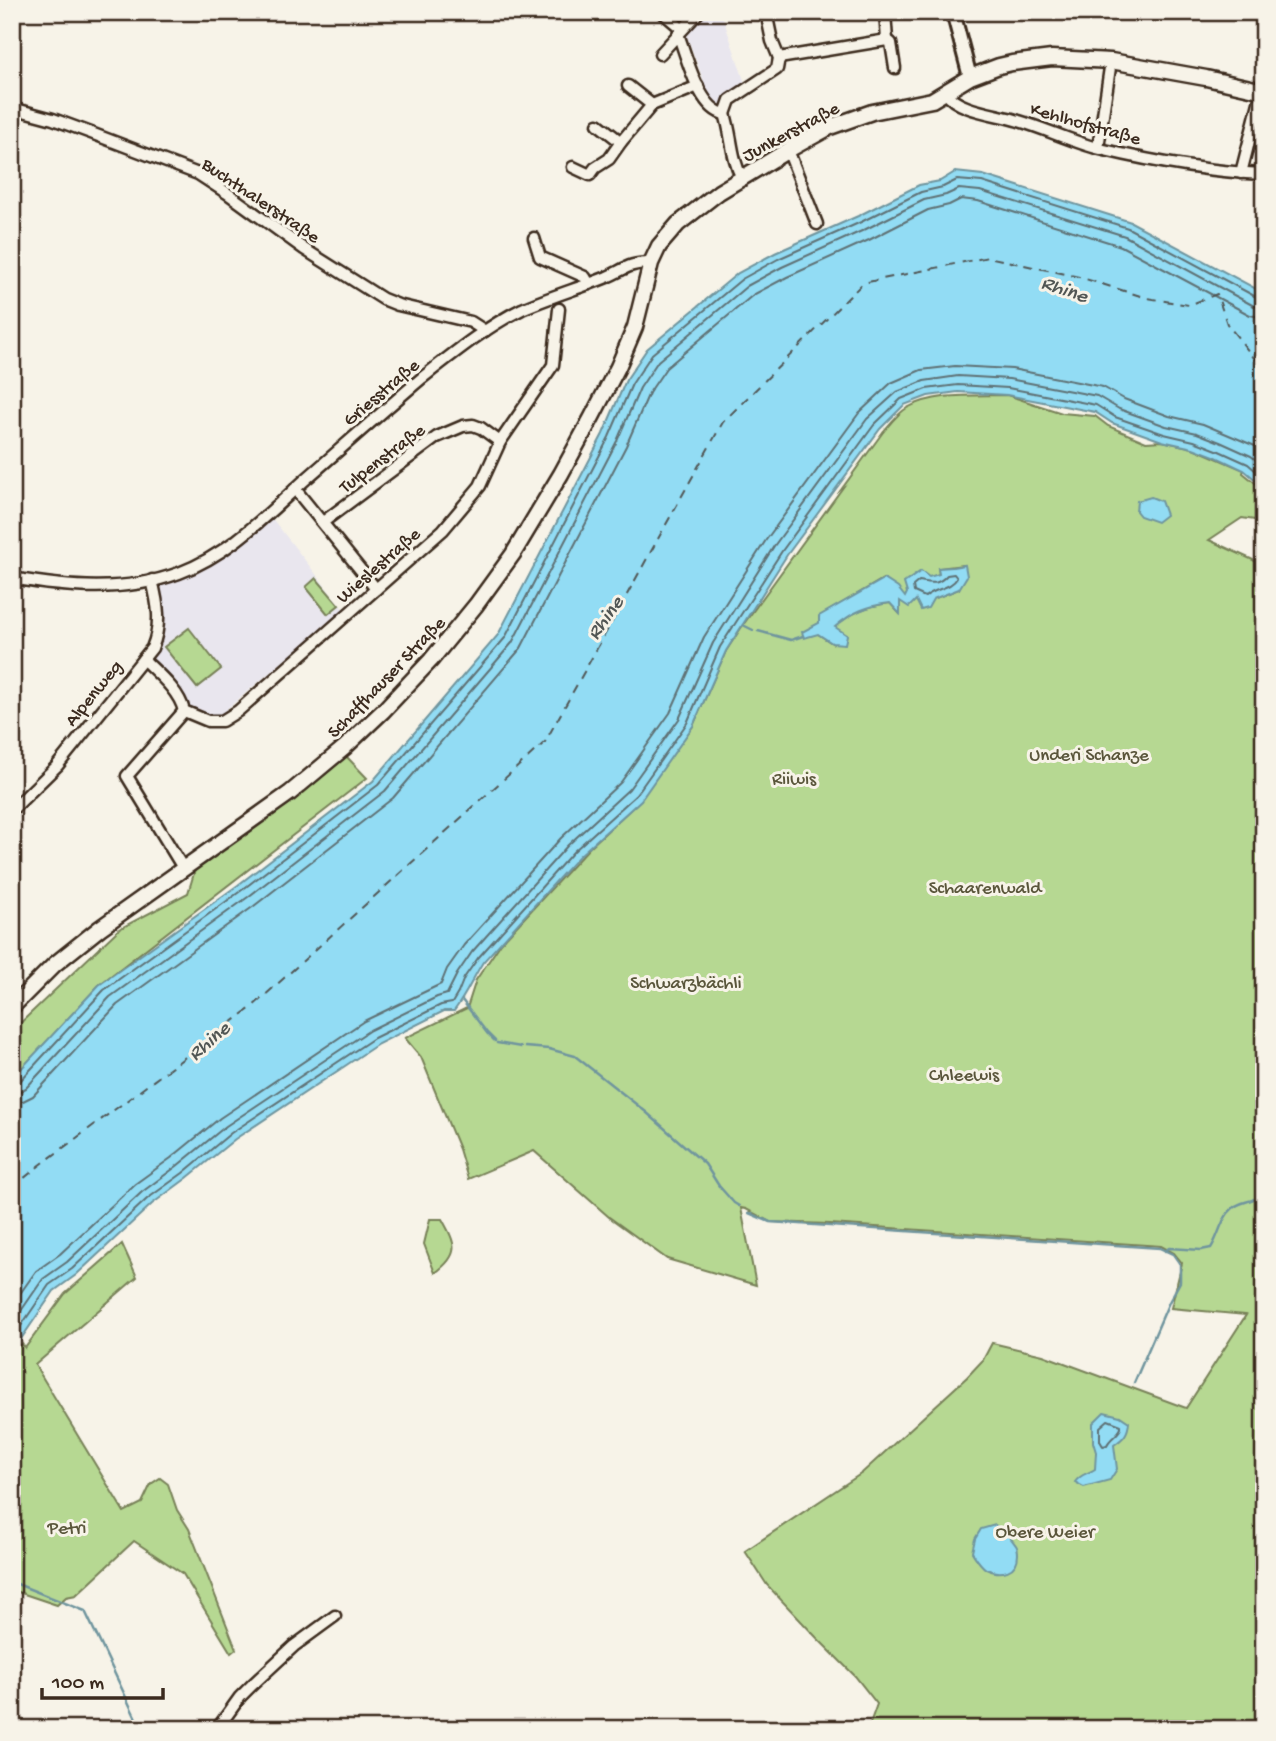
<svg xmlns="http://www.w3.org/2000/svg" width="1276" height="1741" font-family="'Gochi Hand',sans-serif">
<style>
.built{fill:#e9e6ee}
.green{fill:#b6d892;stroke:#788158;stroke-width:2;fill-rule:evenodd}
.water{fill:#92dcf4;stroke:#6f959e;stroke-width:2}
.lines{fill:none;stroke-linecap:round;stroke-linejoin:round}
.shore{stroke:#5e7174;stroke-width:2}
.stream{stroke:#6f959e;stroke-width:2.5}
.ferry{stroke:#515654;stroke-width:2;stroke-dasharray:9 7;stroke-linecap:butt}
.minor-casing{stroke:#3b2a1e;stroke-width:15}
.tertiary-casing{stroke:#3b2a1e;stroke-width:18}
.secondary-casing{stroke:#3b2a1e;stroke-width:19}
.minor{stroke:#f7f3e8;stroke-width:10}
.tertiary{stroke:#f7f3e8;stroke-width:12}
.secondary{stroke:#f7f3e8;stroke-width:14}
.labels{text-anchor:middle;stroke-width:6;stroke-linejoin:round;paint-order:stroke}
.street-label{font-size:19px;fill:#3b2a1e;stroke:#f7f3e8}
.park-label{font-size:19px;fill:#5a563b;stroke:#f7f3e8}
.water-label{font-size:21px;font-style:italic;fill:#515654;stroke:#f7f3e8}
</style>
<rect width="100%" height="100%" fill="#f7f3e8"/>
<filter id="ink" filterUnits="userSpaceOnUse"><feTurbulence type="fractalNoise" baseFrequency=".0143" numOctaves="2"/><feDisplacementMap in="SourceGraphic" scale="14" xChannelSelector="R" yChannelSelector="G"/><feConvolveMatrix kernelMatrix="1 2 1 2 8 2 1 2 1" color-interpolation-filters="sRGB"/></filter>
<g filter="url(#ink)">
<g class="built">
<polygon points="705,12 721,12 746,86 728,97 721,108 712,103 686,34"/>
<polygon points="271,517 344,610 215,719 192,711 152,657 163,634 159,586 228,550"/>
</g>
<g class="green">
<path d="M 1007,395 L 1062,413 L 1095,416 L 1108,426 L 1146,442 L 1162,441 L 1193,448 L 1244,470 L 1243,473 L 1264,490 L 1264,524 L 1261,521 L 1242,518 L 1209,540 L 1264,565 L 1264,1729 L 868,1729 L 877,1704 L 855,1676 L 817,1638 L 767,1585 L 745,1551 L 862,1473 L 967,1377 L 983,1360 L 992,1343 L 1043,1355 L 1186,1408 L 1246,1315 L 1171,1308 L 1182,1263 L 1174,1253 L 1161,1246 L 830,1224 L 770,1222 L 746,1209 L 741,1208 L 756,1285 L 667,1259 L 609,1217 L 534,1151 L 468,1179 L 459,1149 L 421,1057 L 405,1038 L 467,1008 L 476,980 L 501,943 L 589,848 L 636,804 L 693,726 L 726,651 L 743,625 L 883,432 C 890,424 898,413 907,408 C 936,392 974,396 1007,395 ZM 964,565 L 959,589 L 933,599 L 900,601 L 899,613 L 890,603 C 866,606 852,612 834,627 L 832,643 L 818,634 L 820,616 L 883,579 L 905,597 C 912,586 927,578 939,574 L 938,568 Z"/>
<polygon points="316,578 339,605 328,614 306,587"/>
<polygon points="189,628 221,669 197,688 164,647"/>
<polygon points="346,756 367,778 99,985 12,1079 12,1031 119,929 188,893 195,870"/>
<path d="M 430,1219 L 442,1219 C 456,1244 461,1254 435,1273 L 424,1244 Z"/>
<polygon points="122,1244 137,1277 35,1365 124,1512 142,1503 151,1484 160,1478 168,1484 177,1510 189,1529 236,1649 231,1653 183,1574 134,1541 76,1595 66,1597 57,1605 12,1590 12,1352 22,1344 25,1348 65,1294"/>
</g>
<g class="water">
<path d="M 955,172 L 983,175 L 1131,222 L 1264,293 L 1264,487 L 1244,470 L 1214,456 L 1193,448 L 1162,441 L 1112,423 L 1095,412 L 1007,395 L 958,392 L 928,396 L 904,405 L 880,429 L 787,555 L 726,651 L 693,726 L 641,800 L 579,856 L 483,962 C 473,978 466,995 454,1011 L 444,1011 L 378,1044 L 235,1139 L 187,1178 L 152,1204 L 76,1275 L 54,1291 L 12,1352 L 12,1081 L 18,1072 L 99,985 L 238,885 L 373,781 L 498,635 L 603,434 L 626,380 L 647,349 L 738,273 L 775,253 L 858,216 L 919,185 L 940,181 Z"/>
<polygon points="1151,497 1161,501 1166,515 1157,522 1140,516 1136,511 1137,501"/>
<path d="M 965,565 L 967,576 L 959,589 L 933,599 L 928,608 L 921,610 L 916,600 L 909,607 L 900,601 L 900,614 L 890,603 C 867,606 852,612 835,627 L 847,635 L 845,644 L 832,643 L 818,634 L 804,638 L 802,632 L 819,623 L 819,616 L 884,579 L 898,588 L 905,597 L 907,593 L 904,583 L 921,571 L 929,577 L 939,574 L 938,568 L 953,567 Z"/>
<path d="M 1104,1412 L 1120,1416 L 1129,1422 C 1128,1434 1124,1438 1114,1445 L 1117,1469 L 1110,1480 L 1084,1487 L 1075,1482 C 1082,1473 1086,1475 1095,1469 L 1096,1452 L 1093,1442 L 1093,1423 Z"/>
<path d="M 995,1525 C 1002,1530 1010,1536 1015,1544 C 1018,1547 1018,1550 1018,1554 C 1018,1572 1001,1576 986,1569 C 980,1565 976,1558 972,1552 L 975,1539 L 981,1529 Z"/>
</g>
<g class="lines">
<g class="shore">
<path d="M 954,574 L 957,578 C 951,589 934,588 925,597 L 914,592 L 913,586 L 919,581 C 931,583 937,586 947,575 Z"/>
<polyline points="12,1083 20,1081 104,990 242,890 378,785 505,638 609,437 632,384 652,354 742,279 778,259 861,222 921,192 943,187 957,180 982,182 1128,228 1258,298 1264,299"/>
<polyline points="12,1092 20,1091 26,1088 110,997 248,897 385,791 512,643 617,441 640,388 658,361 747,286 782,267 864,230 924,200 946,195 959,189 980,191 1125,236 1254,306 1264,308"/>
<polyline points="12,1103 23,1101 33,1096 117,1005 254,906 393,798 521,648 626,446 649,393 666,368 753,295 787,277 869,240 928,210 949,205 961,199 978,201 1121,246 1250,315 1264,318"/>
<polyline points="12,1305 36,1271 60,1254 135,1184 171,1158 220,1118 364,1021 441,984 447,969 464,945 561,838 621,782 670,713 704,637 766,540 859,413 891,383 921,370 955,366 1012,369 1103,387 1124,399 1169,416 1203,424 1255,446 1264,452"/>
<polyline points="12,1324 43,1279 67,1262 142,1192 177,1166 226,1126 370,1030 437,997 447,994 457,974 472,952 568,845 629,789 679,719 713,643 774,546 867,419 897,392 924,381 958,376 1009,379 1097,396 1119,409 1166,426 1197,433 1220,442 1251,456 1264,466"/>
<polyline points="12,1339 49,1285 72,1269 147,1199 183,1173 231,1133 374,1038 441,1005 452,1003 458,993 464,978 478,958 574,851 636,795 687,723 720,647 782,551 874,425 901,399 926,389 958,385 1008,388 1096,405 1115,417 1164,434 1194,441 1217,450 1248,464 1264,478"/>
<path d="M 1108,1420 L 1121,1425 L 1121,1428 C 1118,1435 1110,1438 1107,1445 L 1103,1446 L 1100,1441 L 1100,1427 Z"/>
</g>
<g class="stream">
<polyline points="743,625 753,630"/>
<polyline points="758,631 791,640 803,636"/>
<polyline points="462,1000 487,1033 495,1041"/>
<polyline points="497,1043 521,1047"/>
<polyline points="525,1047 549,1049 575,1056 646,1112 705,1164 719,1186 734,1203 739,1206"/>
<polyline points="12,1059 18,1072"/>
<polyline points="749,1213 770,1222 1160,1248 1173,1254 1180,1264 1180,1282 1169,1302 1134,1383"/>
<path d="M 1165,1251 L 1169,1248 L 1201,1250 L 1211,1248 C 1219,1236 1221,1218 1233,1208 C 1238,1203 1248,1202 1254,1199"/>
<polyline points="12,1582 85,1611 141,1729"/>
</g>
<polyline class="ferry" points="12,1188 39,1166 251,1008 545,742 723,422 863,283 988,257 1079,277 1147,298 1189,305 1217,294 1227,324 1254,358 1264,362"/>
<defs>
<g id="minor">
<polyline points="662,12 682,29"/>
<path d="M 678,34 C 687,57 699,110 725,114 C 732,135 731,158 742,178"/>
<polyline points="887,40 891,43 895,68"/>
<polyline points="660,54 699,12"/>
<polyline points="779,58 887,40 885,12"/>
<polyline points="628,86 652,105"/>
<path d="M 946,93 C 958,111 998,114 1019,121 C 1046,129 1073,142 1100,149 C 1150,161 1213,172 1264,174"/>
<polyline points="12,108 53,119 91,133 198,174 227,193 304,249 383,299 398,305 471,322 485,331"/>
<polyline points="725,114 730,100 777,69 779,58 772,41 766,12"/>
<polyline points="598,124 621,142"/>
<polyline points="1098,148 1111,61"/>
<polyline points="788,150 817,224"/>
<polyline points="573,167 590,175 595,168 609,159 621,142 652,105 698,86"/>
<polyline points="1241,173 1262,91"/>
<polyline points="534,238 540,257 585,277 589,284"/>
<polyline points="295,489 376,589"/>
<polyline points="323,522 437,437 463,426 473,425 481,428 500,442"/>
<path d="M 12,578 C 68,588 125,593 179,573 C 230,554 267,514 306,479 C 345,445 383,411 422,378 C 454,353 486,327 522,309 C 538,302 555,296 572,290 C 583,286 595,282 607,277 C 625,269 629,263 651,263"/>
<path d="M 143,659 C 157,673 179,690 184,711 L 208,721 L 222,721 L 238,711 L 443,530 L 480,486 L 500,442 L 553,365 L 559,309"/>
<path d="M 12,810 L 57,766 L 152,648 C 162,624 158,604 152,580"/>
<polyline points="183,868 127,776 184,711"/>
<polyline points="217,1729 240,1697 252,1685 294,1646 335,1616"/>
</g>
<polyline id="tertiary" points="953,12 970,77"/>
<polyline id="secondary" points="12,1007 55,964 100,928 290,793 344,748 383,711 431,660 476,605 513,554 561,474 592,417 618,367 635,327 651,263 659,246 678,224 719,192 790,149 830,127 872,112 932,100 970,77 999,66 1012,63 1052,58 1111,61 1206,78 1264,91"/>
</defs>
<use href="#minor" class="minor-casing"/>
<use href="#tertiary" class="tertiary-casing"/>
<use href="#secondary" class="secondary-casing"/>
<use href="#minor" class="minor"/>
<use href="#tertiary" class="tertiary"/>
<use href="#secondary" class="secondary"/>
</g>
</g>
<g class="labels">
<g class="street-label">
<text transform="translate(1086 122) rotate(16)" y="7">Kehlhofstraße</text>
<text transform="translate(790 130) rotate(-28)" y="7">Junkerstraße</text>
<text transform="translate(262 199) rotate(34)" y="7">Buchthalerstraße</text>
<text transform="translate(380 391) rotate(-40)" y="7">Griesstraße</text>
<text transform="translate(381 457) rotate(-37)" y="7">Tulpenstraße</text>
<text transform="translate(377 564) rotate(-41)" y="7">Wieslestraße</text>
<text transform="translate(385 676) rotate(-46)" y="7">Schaffhauser Straße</text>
<text transform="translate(92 692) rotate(-51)" y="7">Alpenweg</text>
</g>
<g class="park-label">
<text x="1089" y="760">Underi Schanze</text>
<text x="794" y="784">Riiwis</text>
<text x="985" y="893">Schaarenwald</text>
<text x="686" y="988">Schwarzbächli</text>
<text x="964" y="1080">Chleewis</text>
<text x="67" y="1533">Petri</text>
<text x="1045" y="1537">Obere Weier</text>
</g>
<g class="water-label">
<text transform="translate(1065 288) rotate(19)" y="7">Rhine</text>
<text transform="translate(604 617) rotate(-54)" y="7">Rhine</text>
<text transform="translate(208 1040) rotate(-41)" y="7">Rhine</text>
</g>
</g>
<rect width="1276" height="1741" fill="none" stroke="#f7f3e8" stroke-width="42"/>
<rect x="21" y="21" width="1234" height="1699" fill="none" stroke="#3b2a1e" stroke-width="2.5" filter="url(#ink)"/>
<path d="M42 1688v10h121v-10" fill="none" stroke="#3b2a1e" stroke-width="3.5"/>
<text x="52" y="1688" font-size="21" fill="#3b2a1e" stroke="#f7f3e8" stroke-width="5" paint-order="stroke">100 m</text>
</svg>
